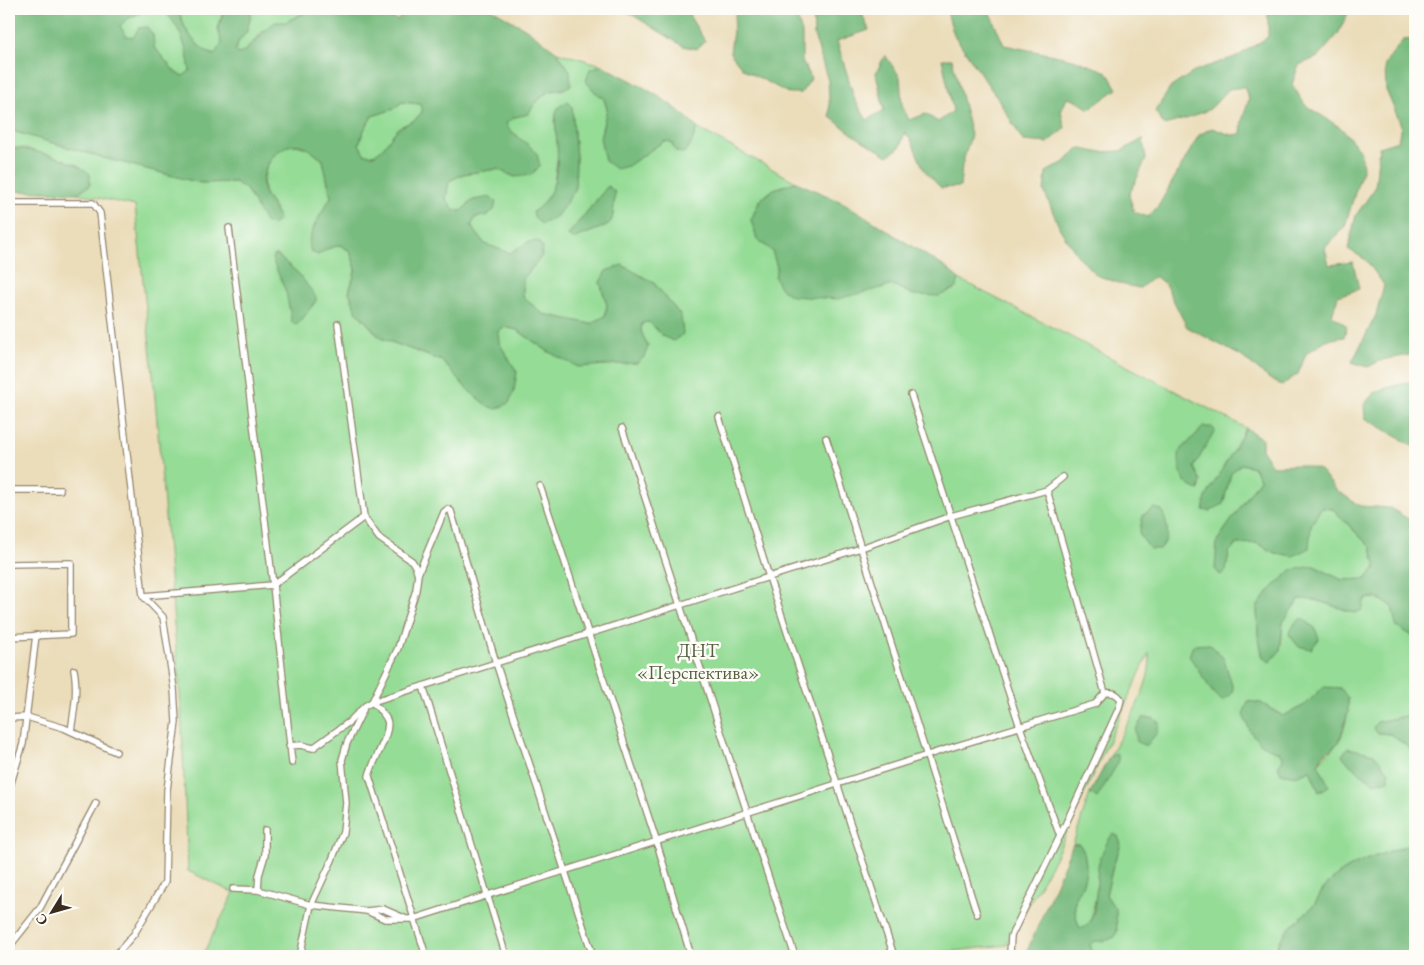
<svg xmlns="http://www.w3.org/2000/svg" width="1424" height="965" font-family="'EB Garamond',serif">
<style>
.green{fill:#95dc96;stroke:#68835a;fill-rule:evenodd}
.forest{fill:#78bc7f;stroke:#5a734e;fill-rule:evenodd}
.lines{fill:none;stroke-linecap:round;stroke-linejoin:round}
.street-casing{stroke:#93846c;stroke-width:8}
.street{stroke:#fff;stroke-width:5.5}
.labels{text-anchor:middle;stroke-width:5;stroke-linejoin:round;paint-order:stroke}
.park-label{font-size:19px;fill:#565f42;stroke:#fdfcf7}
</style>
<rect width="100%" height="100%" fill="#fdfcf7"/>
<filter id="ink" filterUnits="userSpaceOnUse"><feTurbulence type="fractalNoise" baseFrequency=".02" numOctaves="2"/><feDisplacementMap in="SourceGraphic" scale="10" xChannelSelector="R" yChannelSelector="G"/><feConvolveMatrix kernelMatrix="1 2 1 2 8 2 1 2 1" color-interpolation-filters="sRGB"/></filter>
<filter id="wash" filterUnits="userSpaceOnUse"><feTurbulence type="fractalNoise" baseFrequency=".0096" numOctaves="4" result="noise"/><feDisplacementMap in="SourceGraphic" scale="20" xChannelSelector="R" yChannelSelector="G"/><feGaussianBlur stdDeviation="1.12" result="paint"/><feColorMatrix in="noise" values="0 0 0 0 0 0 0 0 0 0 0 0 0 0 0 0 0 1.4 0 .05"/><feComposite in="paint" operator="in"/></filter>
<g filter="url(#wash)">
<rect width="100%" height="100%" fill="#ebddba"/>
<g class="green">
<path d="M 179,9 L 224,9 L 218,29 L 223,44 L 214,55 C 196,48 182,28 179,9 Z"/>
<polygon points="252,9 307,9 306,11 286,22 263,31 245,51 239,54 235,52 239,41 247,31"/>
<path d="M 146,10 L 164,11 C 181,27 187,48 190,71 L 183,76 L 176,73 L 154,47 L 153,35 L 126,37 L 120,26 L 127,19 Z"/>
<path d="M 557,52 L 602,65 L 590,69 L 594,91 L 604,99 L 607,109 L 600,138 L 658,144 L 664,141 L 671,142 L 676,151 L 690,146 L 697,128 L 796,182 L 774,189 L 760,200 L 751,220 L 757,239 L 772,250 L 777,267 L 775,277 L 873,289 L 893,285 L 914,295 L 955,288 L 959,279 L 1246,428 L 1238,442 L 1223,504 L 1231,473 L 1241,464 L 1253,467 L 1260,479 L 1217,541 L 1226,571 L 1229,552 L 1237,544 L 1257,543 L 1275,553 L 1311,525 L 1321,508 L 1333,509 L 1371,548 L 1376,567 L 1366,579 L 1342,580 L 1314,566 L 1257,607 L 1258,634 L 1263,658 L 1280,651 L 1283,622 L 1298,599 L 1315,600 L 1355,613 L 1365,599 C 1390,595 1399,617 1411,635 L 1415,634 L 1415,735 L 1410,715 L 1377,722 L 1378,733 L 1391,734 L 1408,747 L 1415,758 L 1415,843 C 1384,854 1349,861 1326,886 C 1320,893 1317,902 1311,908 C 1294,925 1280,931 1275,956 L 1094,956 L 1090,945 L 1116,910 L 1106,895 L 1113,866 L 1121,844 L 1099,862 L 1097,891 L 1090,924 L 1084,928 L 1080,928 C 1076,920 1074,909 1075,901 C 1076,896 1080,891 1082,886 C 1087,873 1088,855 1079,844 L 1073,844 L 1090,793 L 1097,797 L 1117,754 L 1110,756 C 1123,730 1155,682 1149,653 L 1054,860 L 1006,945 L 913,956 L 202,956 L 234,893 L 188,871 L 181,706 L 153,374 L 135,206 L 77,193 L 90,185 L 79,165 L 24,148 L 9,148 L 9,130 L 104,158 L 201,183 L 235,182 L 246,189 L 253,201 L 276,210 C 272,204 265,196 264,190 C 260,169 279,137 303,147 C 310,149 317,156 323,160 L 331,197 L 315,224 L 318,255 L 327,249 L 340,245 L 350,251 L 356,269 L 349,292 L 357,312 L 380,338 L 442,361 L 468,390 L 517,372 L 499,343 L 498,331 L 504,327 L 517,330 L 549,352 L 648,347 L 641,331 L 642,323 L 649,322 L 664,337 L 681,316 L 654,283 L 622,265 L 600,282 L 607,305 L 605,316 L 591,324 L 543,314 L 523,297 L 523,279 L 541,257 L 528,242 L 510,253 L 485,244 L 471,226 L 476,217 L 486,216 L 473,200 L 461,211 L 454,210 L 446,199 L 449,181 L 463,174 L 497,169 L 515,177 L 518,136 L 507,128 L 506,123 L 515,117 L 528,114 L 534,104 L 549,91 L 563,90 L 570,71 ZM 568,101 L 572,107 L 576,158 L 575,190 L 533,212 L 540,207 L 553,189 L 558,154 L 555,120 ZM 608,186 L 615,192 C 614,199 614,216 611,221 C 608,227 583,234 574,239 L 568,235 ZM 1223,658 L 1233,689 L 1212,692 L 1204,676 ZM 1323,687 L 1348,698 C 1348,712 1346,729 1339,741 C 1335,748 1324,755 1318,764 L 1328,786 L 1319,792 L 1310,770 L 1295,776 L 1279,752 L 1261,703 L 1283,716 L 1305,705 Z"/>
<polygon points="402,102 421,104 422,112 415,120 398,128 383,148 374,155 364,154 359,144 363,132 372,116 394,109"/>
</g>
<g class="forest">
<path d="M 9,9 L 179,9 C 182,28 196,48 214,55 L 222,44 L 218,29 L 224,9 L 252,9 L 247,31 L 239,41 L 235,51 L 239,54 C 253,47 262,31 275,22 L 286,22 L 306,12 L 307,9 L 385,9 L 388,17 L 398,20 L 404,12 L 403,9 L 492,9 L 526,29 L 557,52 L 570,71 L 571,85 C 563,90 559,89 551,91 C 542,93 533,106 528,114 L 515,117 L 506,123 C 509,134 530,143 537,154 C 538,157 539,163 540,166 L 531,175 L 515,177 L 497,169 L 463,174 L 449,181 L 446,199 L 454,210 L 461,211 L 473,200 L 491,197 L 496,202 L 494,210 L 486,216 L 476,217 L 471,226 L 485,244 L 510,253 L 528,242 L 538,241 L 543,248 L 541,257 L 523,279 L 523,297 L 543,314 L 591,324 L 605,316 L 607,305 L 600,282 L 606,271 L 622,265 L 654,283 L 681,316 L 683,334 L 674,341 L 664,337 L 649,322 L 642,323 L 641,331 L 648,347 L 644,357 L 637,363 L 578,367 L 549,352 L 517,330 L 504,327 L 498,331 L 499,343 L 517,372 L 514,391 L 509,403 L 497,409 L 487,406 L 468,390 L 442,361 L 381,338 L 357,312 L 349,292 L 356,269 L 350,251 L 340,245 L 327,249 L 318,255 L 311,252 L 308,243 L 315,224 L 331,197 L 323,160 C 317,156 310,149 303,146 C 279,138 257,171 264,192 C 268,202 276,208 279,220 L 272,225 L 265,222 L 246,189 L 235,182 L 201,183 L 104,158 L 9,130 ZM 146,10 L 164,11 C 181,27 187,48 190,71 L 183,76 L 176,73 L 154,47 L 153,35 L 147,27 L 138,28 L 134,37 L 126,36 L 120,26 L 127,19 ZM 401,102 L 420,104 L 422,112 L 415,120 L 398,128 L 383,148 L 374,155 L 364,154 L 359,144 L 363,132 L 372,116 L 394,109 Z"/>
<polygon points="623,9 689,9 690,17 705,41 697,49 683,46"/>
<polygon points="736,9 794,9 802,33 802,61 811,79 801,93 788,93 743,69 730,53"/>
<polygon points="813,9 860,9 869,30 837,41 855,100 867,120 884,110 876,73 885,55 900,77 902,105 909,120 926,114 938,122 953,111 942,59 952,59 971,135 962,165 960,187 941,188 924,170 912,142 905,132 900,147 888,156 855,136 830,117 828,81 814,35"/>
<polygon points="946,9 988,9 1004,45 1073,59 1107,72 1117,89 1089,109 1077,101 1067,98 1061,112 1065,128 1048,143 1023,141 1000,102 954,35"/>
<polygon points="1271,9 1353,9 1349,11 1338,34 1318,57 1299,65 1292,84 1305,105 1341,128 1360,150 1363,167 1345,226 1325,248 1329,265 1353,262 1359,289 1338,296 1332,315 1347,326 1344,337 1326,340 1306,354 1298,374 1282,385 1271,380 1241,356 1187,327 1165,284 1155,276 1140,288 1124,285 1096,275 1077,255 1060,229 1044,191 1046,172 1066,161 1078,148 1096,152 1121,151 1143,139 1146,159 1129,195 1134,212 1148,217 1159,205 1199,135 1212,128 1231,135 1241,134 1242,121 1249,99 1244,87 1229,89 1210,109 1189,118 1164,125 1155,111 1171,87 1197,70 1238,56 1268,37 1268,13"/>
<polygon points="1415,39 1415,354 1382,360 1368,367 1352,362 1376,315 1384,285 1366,260 1348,249 1356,215 1375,188 1379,147 1398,141 1401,125 1386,90 1385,64 1403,40"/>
<path d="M 602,65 C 633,82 674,101 697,128 L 690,146 L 684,153 L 676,152 L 671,142 L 664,141 L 628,166 L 616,169 L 605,161 L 600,138 L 607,109 L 604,99 L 594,91 L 586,81 L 590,69 Z"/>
<path d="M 568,101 L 572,107 L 576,158 L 575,190 L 557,216 L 542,224 L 535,219 L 533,212 C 560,193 559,161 556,132 C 556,125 554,115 558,108 C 560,106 565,103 568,101 Z"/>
<path d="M 9,148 C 33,149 71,158 90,174 L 90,185 L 77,193 L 9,191 Z"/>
<polygon points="796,182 844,203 946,268 959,279 956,288 939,296 914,295 893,285 837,299 792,296 781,289 778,284 775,277 777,267 772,251 757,239 751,220 760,200 774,189"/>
<path d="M 608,186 L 615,193 C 614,199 614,216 611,221 C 608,227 582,234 574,239 L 568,235 Z"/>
<polygon points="277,255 299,274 316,297 316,301 300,322 296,325 292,323 286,292 272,259 273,256"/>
<polygon points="1409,382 1415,383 1415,447 1365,418 1364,404 1376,391"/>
<path d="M 1203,427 L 1212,427 L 1215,430 L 1194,467 L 1201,481 L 1199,490 C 1180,485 1179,469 1179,452 Z"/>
<polygon points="1246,428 1262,439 1262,450 1272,466 1301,465 1320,470 1336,490 1360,506 1390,508 1415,523 1415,634 1411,635 1396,626 1392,606 1375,597 1365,599 1362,610 1355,613 1315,600 1299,599 1283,622 1280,651 1270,662 1263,658 1258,634 1257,607 1268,592 1291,570 1314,566 1342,580 1366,579 1376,567 1371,548 1333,509 1321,508 1311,525 1309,548 1293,556 1275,553 1257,543 1237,544 1229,552 1226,571 1220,575 1215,569 1217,541 1260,479 1254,467 1241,464 1231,473 1223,504 1210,511 1203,510 1206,497"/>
<path d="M 1154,508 L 1162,510 C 1167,526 1172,535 1160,549 L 1150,549 L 1139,534 L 1143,515 Z"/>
<polygon points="1302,618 1315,628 1319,639 1311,649 1298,646 1289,634 1295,623"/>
<path d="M 1210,644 L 1224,659 L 1233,689 L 1230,696 L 1222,701 C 1208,689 1200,671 1189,656 L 1193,645 Z"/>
<path d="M 1323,687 L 1340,688 L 1348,698 L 1348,712 L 1339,742 L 1323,755 L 1318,764 L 1329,786 L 1319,792 L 1310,770 L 1295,776 L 1281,773 L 1278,766 L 1283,759 L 1279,752 C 1256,745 1252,736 1243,715 L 1248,701 L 1261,703 L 1283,716 L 1305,705 Z"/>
<polygon points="1410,715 1415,735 1415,758 1408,747 1391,734 1378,733 1373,728 1377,722"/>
<polygon points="1143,718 1153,718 1159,723 1157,733 1146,746 1137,742 1135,730"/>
<polygon points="1348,748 1374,754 1389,772 1389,780 1374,783 1350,765 1342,755"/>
<polygon points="1118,754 1118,763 1097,798 1090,793 1110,756"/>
<path d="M 1113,834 L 1118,836 L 1121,844 L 1113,866 L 1106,895 L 1116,910 L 1117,932 L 1113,938 L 1105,941 L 1094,941 L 1090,945 L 1094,956 L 1025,956 L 1073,844 L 1079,844 C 1088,855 1087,873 1082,886 C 1080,891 1076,896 1075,901 C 1074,909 1076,920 1080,928 C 1100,929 1095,875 1099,862 C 1102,852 1107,841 1113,834 Z"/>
<path d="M 1415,843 L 1415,956 L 1275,956 C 1280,931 1294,925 1311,908 C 1317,902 1320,893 1326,886 C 1349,861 1384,854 1415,843 Z"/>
</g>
</g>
<g filter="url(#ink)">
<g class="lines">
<defs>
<g id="street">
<polyline points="9,203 93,203 100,213 143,596 163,617 174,689 176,722 167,790 165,882 134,934 115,956"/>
<polyline points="229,228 273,585 292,763"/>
<path d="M 338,324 L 364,517 L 379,538 L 412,561 L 415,566 L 418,574 L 416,590 L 398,648 L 372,702 C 377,707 384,713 387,720 C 392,732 372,762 369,776 L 426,956"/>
<polyline points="911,395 1020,727 1060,836"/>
<polyline points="719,417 769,577 894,956"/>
<path d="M 622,428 C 681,604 735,781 795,956"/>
<polyline points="826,438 977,914"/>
<polyline points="540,486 656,840 691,956"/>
<polyline points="9,490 60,490"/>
<polyline points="9,564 71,563 71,634 9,637"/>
<polyline points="418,574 444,512 448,509 451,511 496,663 593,956"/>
<polyline points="143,596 273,585 364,517"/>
<polyline points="423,686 506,956"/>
<polyline points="9,718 27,717 64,728 116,752"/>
<path d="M 71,731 C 74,711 78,691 74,670"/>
<polyline points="289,746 301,745 313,748 349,722 365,706 372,702 861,548 951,516 1047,490 1063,477"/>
<polyline points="9,789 23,744 36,635"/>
<polyline points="233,889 258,890 311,905 367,911 383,909 404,918"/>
<polyline points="258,890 259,875 265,855 265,830"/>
<polyline points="367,911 385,919 413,919 956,746 1095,704 1105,693 1047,490"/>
<polyline points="9,947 40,908 96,803"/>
<path d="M 1010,953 L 1011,936 L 1060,836 L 1119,708 L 1121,699 C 1116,693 1113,692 1105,693"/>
<polyline points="300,956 311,905 332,860 343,832 346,803 342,760 347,743 363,710"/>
</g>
</defs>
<use href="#street" class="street-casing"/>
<use href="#street" class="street"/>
</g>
</g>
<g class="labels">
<g class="park-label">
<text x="698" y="657">ДНТ<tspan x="698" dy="22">«Перспектива»</tspan></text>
</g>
</g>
<rect width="1424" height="965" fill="none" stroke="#fdfcf7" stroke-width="30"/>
<g transform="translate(52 912) rotate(233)" stroke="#fdfcf7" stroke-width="4" paint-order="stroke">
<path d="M0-4L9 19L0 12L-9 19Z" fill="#3b2a1e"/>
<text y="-8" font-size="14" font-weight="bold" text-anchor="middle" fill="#3b2a1e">С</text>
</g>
</svg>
